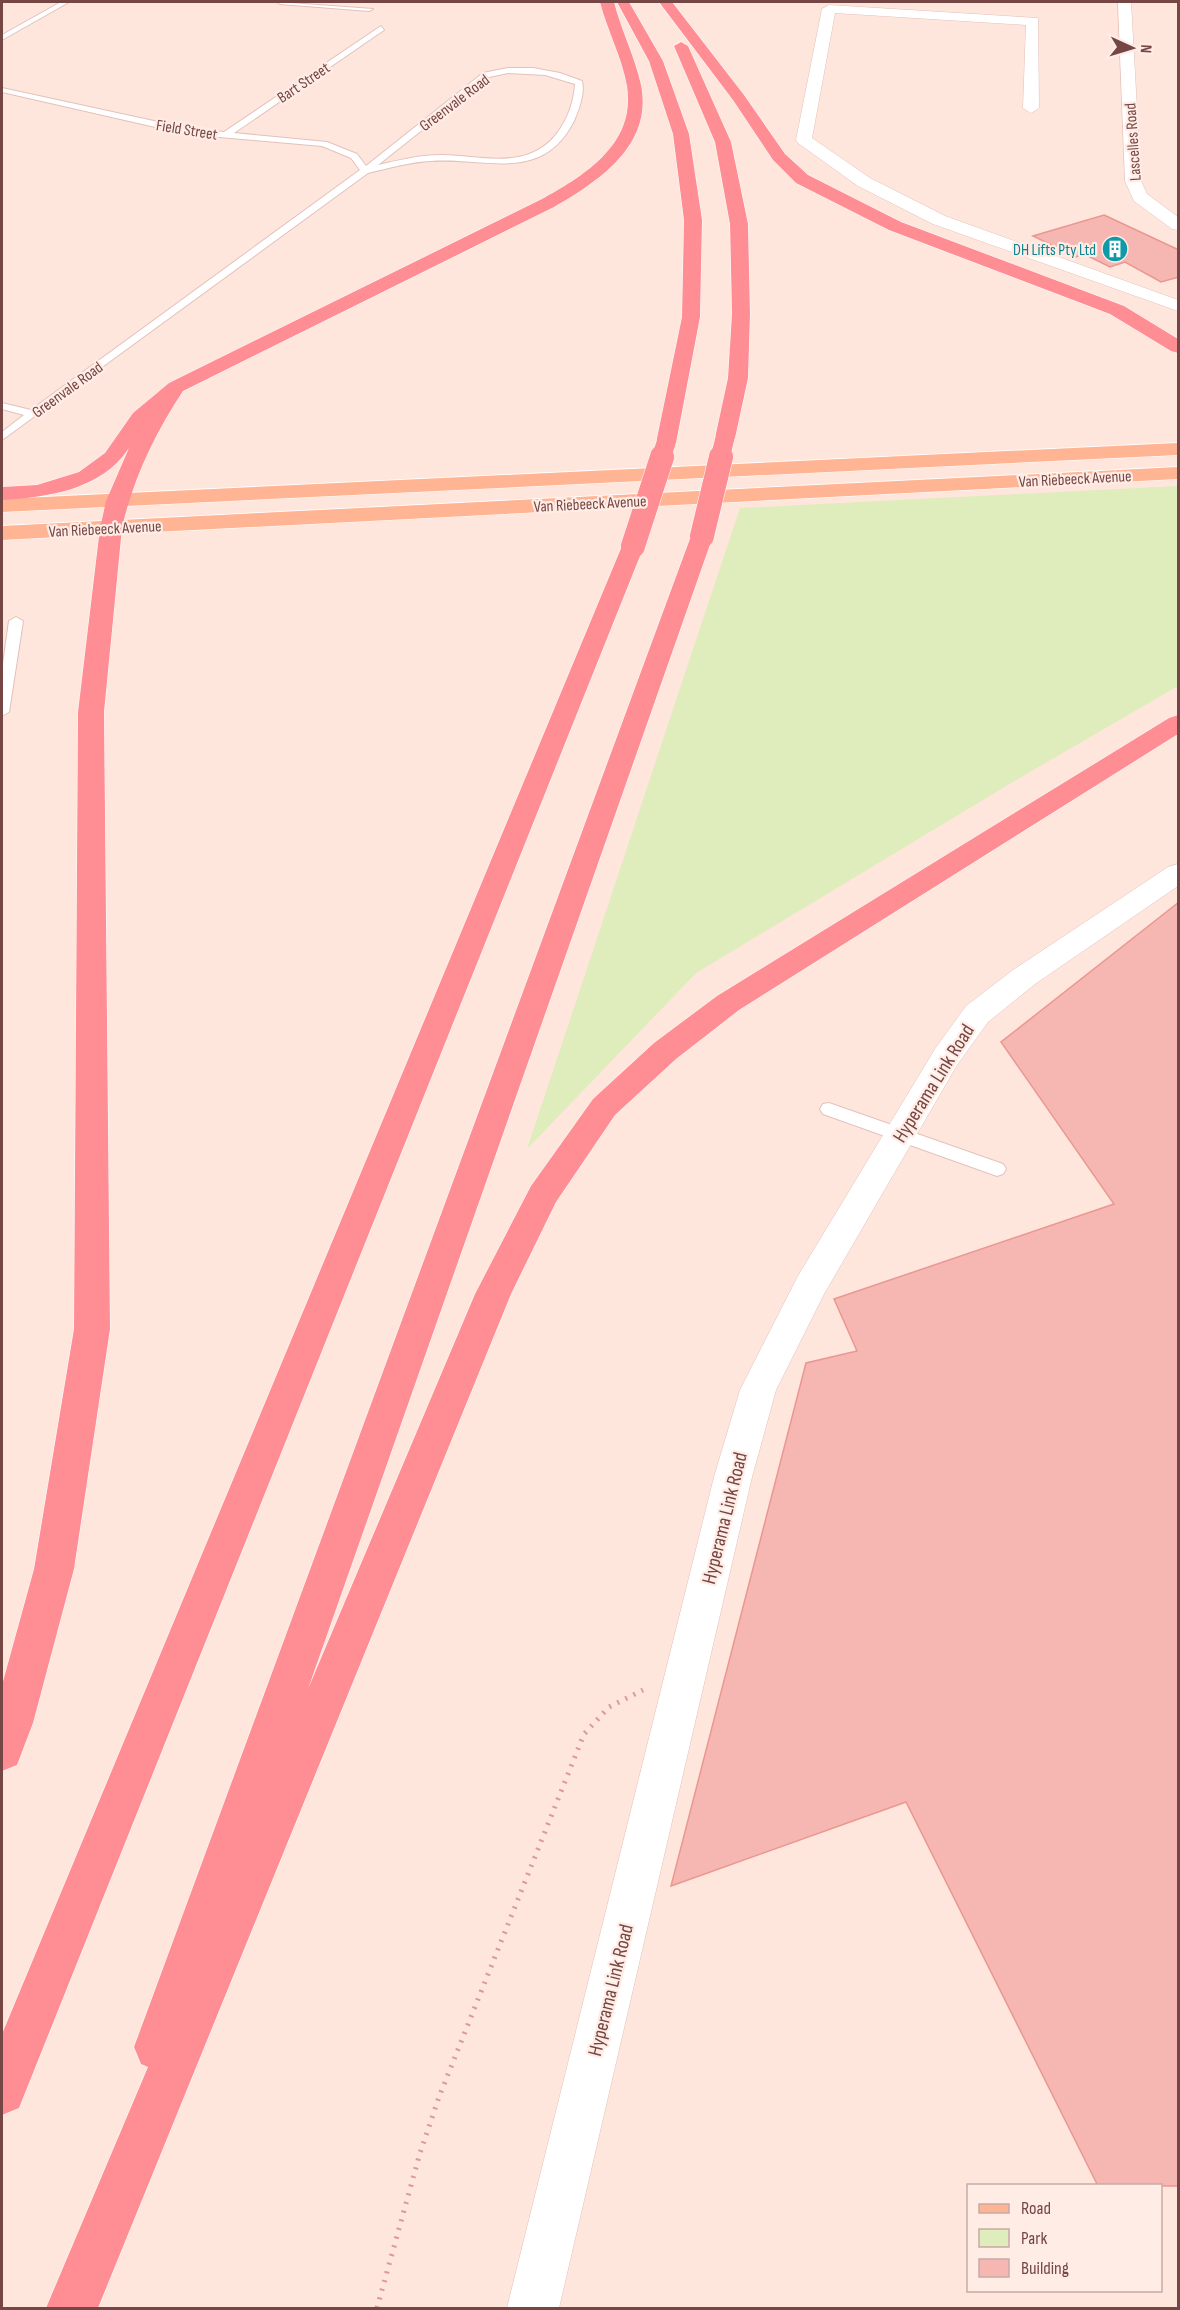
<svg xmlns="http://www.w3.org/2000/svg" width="1180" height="2310" font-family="'Sofia Sans Condensed',sans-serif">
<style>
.green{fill:#dfecbb}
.building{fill:#f6b7b2;stroke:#ea9791;stroke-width:1.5}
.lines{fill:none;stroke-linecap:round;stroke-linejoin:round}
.lane-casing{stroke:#e4c1bb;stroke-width:2}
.street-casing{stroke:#e4c1bb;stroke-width:1}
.primary-casing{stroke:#fff;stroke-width:1}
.highway-casing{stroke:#fff;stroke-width:1}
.path{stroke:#da9b96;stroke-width:5;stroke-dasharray:2 7;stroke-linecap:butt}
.lane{fill:#fff;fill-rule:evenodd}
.street{fill:#fff;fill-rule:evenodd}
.primary{fill:#ffb493;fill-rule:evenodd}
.highway{fill:#ff8d94;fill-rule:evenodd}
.highway-bridge-far1-casing{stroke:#fff;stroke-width:20;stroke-linecap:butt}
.highway-bridge-casing{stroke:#fff;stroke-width:25;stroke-linecap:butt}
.highway-bridge-far1{stroke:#ff8d94;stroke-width:19}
.highway-bridge{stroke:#ff8d94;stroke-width:24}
.labels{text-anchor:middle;stroke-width:4.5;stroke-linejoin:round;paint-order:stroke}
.far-street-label{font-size:16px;fill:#754644;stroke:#ffece5}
.far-culture-label{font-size:16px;fill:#0d838f;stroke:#ffece5;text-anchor:end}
.street-label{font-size:20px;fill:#754644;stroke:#ffece5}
</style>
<rect width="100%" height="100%" fill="#fee6dd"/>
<polygon class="green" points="1178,486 1178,686 1016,780 696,973 527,1149 740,508"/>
<g class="building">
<polygon points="1104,215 1179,250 1179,277 1161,282 1125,262 1110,267 1084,254 1076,257 1033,236"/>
<polygon points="1179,902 1179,2186 1098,2186 906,1802 671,1886 806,1363 857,1351 834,1299 1114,1204 1001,1042"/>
</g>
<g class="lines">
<defs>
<g id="lane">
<polygon points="61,2 69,2 2,40 2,35"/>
<polygon points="277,2 373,9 369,11 280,4"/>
<path d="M 381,26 L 384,30 L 234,133 L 327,142 L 357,154 L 366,166 L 483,73 L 508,68 L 533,68 L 560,73 L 582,81 C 585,94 579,109 574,121 C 542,184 486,157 431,161 C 410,162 389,168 368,173 L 2,440 L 2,432 L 24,415 L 2,409 L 2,403 L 31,410 L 360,170 L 351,158 L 322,146 L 186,134 L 2,92 L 2,88 L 186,128 L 224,132 ZM 508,73 L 545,75 L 575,84 C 574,101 568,118 558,132 C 529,171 484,156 442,155 C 420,155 399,160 378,165 L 489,77 Z"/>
<polygon points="16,617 23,621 9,712 2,716 2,671 9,621"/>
<polygon points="829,1103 1003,1164 1006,1169 1003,1174 997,1176 823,1114 820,1109 823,1104"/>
</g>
<g id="street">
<polygon points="1118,2 1131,2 1141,181 1147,194 1178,217 1178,230 1172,229 1134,201 1125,181"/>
<polygon points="829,5 1038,18 1039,108 1031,113 1023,108 1026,25 835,13 812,138 870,178 945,216 1178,300 1178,311 933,224 858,186 798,143 796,140 822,9"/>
<polygon points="1178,864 1178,886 1035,984 988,1022 957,1065 824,1294 776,1390 752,1477 559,2308 507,2308 714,1477 740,1390 798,1276 935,1049 966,1006 1013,970 1168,867"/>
</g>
<g id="primary">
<polygon points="1178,443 1178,455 2,512 2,499"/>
<polygon points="1178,467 1178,479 2,540 2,526"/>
</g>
<g id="highway">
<path d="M 600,2 L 614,2 C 621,30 635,57 641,85 C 653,145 599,181 554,207 L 183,391 C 155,433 133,479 122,528 L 104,712 L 110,1329 L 74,1569 L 33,1723 L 17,1765 L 2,1771 L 2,1685 L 34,1569 L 74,1329 L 78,712 L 100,528 L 106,501 L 129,448 C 101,490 49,497 2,500 L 2,487 L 37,485 L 79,472 L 105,453 L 133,413 L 169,383 L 542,199 C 585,175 636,144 627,86 C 622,57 607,30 600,2 Z"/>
<polygon points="617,2 629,2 663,61 689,134 702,220 700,317 676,443 673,447 659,447 656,443 682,317 684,220 673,134 649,61"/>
<polygon points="659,2 672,2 744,95 785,154 808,175 901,222 1124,306 1178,339 1178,353 1171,351 1110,314 889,230 796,183 773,160 733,100"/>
<polygon points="681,42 688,46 731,142 748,224 750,314 748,378 735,438 732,442 718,442 715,438 728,378 732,314 730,224 715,142 674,46"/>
<polygon points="702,529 710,531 713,536 308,1689 475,1294 531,1186 593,1099 654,1043 717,996 1169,718 1178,715 1178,734 739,1010 676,1059 615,1115 556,1202 511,1294 98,2308 46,2308 148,2067 141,2064 134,2047 691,536 694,531"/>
<polygon points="633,539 641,541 644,546 19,2108 2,2115 2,2034 622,546 625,541"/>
</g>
</defs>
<use href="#lane" class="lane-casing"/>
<use href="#street" class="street-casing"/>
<use href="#primary" class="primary-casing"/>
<use href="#highway" class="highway-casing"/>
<polyline class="path" points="377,2308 420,2153 439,2097 584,1734 609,1707 643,1690"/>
<use href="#lane" class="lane"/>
<use href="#street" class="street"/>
<use href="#primary" class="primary"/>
<use href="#highway" class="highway"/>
<defs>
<g id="highway-bridge-far1">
<polyline points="661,458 666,443"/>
<polyline points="720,458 725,438"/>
</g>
<g id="highway-bridge">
<polyline points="702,536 721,457"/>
<polyline points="633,546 662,457"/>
</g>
</defs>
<use href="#highway-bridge-far1" class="highway-bridge-far1-casing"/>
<use href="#highway-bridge" class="highway-bridge-casing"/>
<use href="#highway-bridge-far1" class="highway-bridge-far1"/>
<use href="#highway-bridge" class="highway-bridge"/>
</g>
<defs>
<symbol id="building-disc" viewBox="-11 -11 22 22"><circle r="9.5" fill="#0f9aa8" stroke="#ffece5"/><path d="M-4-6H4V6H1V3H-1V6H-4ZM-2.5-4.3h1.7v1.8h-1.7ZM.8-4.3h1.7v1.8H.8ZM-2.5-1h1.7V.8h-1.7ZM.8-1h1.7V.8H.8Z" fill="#fff"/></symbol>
</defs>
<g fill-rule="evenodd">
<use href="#building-disc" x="1100" y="234" width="30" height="30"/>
</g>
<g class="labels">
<g class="far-street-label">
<text transform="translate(303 82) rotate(-34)" y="6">Bart Street</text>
<text transform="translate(454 102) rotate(-37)" y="6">Greenvale Road</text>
<text transform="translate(187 129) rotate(9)" y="6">Field Street</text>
<text transform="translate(1132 142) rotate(-94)" y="6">Lascelles Road</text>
<text transform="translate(67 389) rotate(-36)" y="6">Greenvale Road</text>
<text transform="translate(1075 478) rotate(-3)" y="6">Van Riebeeck Avenue</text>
<text transform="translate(590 503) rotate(-3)" y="6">Van Riebeeck Avenue</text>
<text transform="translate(105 528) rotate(-3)" y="6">Van Riebeeck Avenue</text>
</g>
<g class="far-culture-label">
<text x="1096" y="255">DH Lifts Pty Ltd</text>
</g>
<g class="street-label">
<text transform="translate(933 1083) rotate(-58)" y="7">Hyperama Link Road</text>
<text transform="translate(724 1518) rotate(-76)" y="7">Hyperama Link Road</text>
<text transform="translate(610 1990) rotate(-76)" y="7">Hyperama Link Road</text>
</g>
</g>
<rect width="1180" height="2310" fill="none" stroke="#754644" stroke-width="6"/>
<rect x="967" y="2184" width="195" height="108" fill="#ffece5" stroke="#c8aaa5" stroke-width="1.5"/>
<rect x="979" y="2204" width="30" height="9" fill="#ffb493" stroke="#c8aaa5" stroke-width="1.5"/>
<text x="1021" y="2214" font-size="18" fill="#754644">Road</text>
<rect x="979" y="2229" width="30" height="18" fill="#dfecbb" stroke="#c8aaa5" stroke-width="1.5"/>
<text x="1021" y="2244" font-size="18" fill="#754644">Park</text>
<rect x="979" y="2259" width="30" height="18" fill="#f6b7b2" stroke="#c8aaa5" stroke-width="1.5"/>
<text x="1021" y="2274" font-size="18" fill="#754644">Building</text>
<g transform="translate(1132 48) rotate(94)" stroke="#ffece5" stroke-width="4.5" paint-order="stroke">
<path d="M0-4.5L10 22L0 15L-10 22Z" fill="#754644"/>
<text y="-9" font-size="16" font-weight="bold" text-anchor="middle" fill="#754644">N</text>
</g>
</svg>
